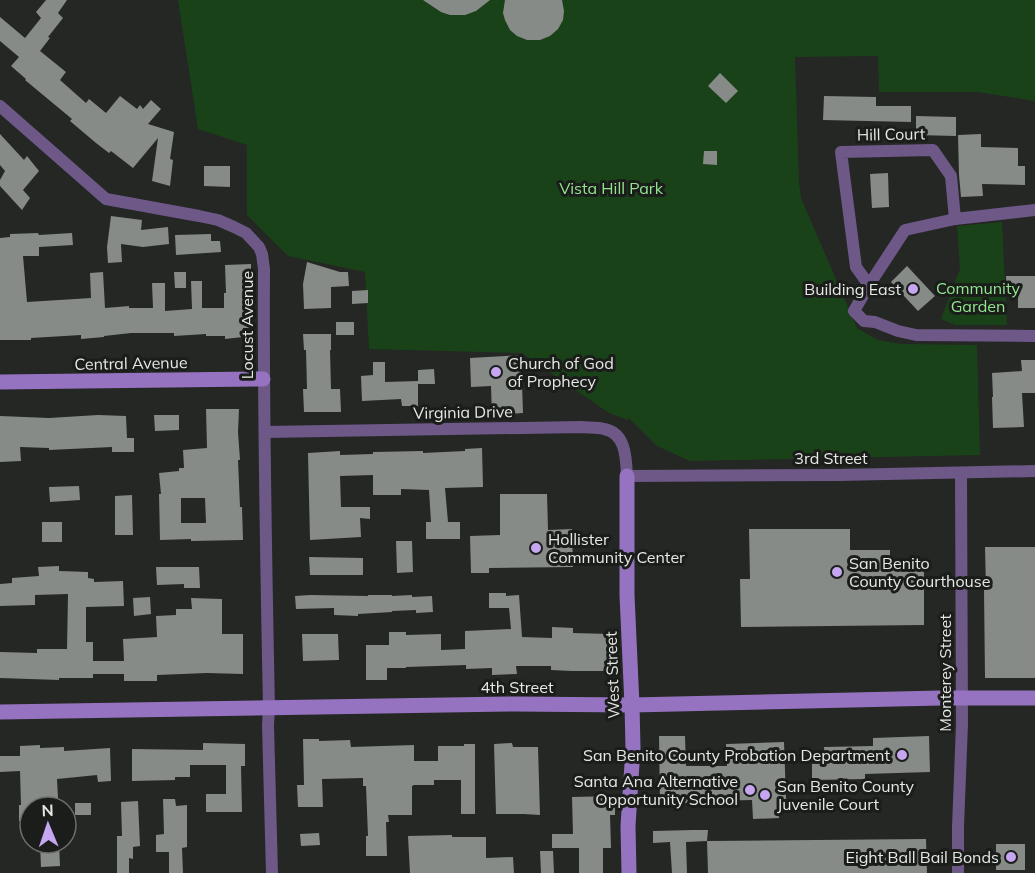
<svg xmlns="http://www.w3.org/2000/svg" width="1035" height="873" font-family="Mulish,sans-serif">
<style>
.green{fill:#1a4219}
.building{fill:#878b87;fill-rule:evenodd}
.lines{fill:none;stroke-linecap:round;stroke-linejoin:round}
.street{stroke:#6d5888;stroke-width:12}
.secondary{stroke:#9673c0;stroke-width:15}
.poi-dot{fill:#c6a6f0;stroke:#1a1d1a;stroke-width:2}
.labels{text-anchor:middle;stroke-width:6;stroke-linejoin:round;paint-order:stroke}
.street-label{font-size:16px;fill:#e6e8e6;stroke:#1a1d1a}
.park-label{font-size:16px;fill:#93e68f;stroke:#1a1d1a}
.poi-label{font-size:16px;fill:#e6e8e6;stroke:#1a1d1a;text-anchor:end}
</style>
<rect width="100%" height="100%" fill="#242723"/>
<g class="green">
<polygon points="178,0 1035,0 1035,101 977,92 879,92 878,56 795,57 799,182 801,198 857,328 878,340 901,344 977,345 980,455 690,461 657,446 628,417 628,420 609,413 522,353 369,349 365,272 288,256 247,215 247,145 198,129"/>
<polygon points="1002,222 1007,325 955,325 941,319 960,269 957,226"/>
</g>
<g class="building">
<polygon points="46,0 67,0 58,13 63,18 48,37 50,38 40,51 66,72 60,80 86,103 89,99 106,113 120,96 137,109 140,105 143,109 151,100 161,109 148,124 174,132 170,159 173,160 170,186 152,181 158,138 133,168 111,151 109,153 96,143 70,121 72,119 25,80 26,79 11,66 19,57 0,41 0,17 25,38 41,18 36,12"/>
<polygon points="423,0 490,0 476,11 465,15 450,15 441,12"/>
<polygon points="505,0 562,0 564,11 563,20 558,29 550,36 540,40 527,40 517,36 510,30 505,20 503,13"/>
<polygon points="720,73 738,91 726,103 708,86"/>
<polygon points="824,96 876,97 876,106 911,106 911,122 823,120"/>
<polygon points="916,116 956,117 956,136 916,135"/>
<polygon points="0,134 24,160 27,156 39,171 23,190 30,198 22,210 0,186 0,180 5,171 0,165"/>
<polygon points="981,134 981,147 1018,148 1018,166 1025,166 1025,185 982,184 983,196 961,197 959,175 958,135"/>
<polygon points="704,151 717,151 717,165 703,164"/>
<polygon points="204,166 230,166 230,187 204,186"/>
<polygon points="888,173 889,207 872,208 870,174"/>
<polygon points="111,216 142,220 141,230 168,227 169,244 143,247 121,244 122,262 108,263 107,247"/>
<polygon points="38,233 39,235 72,233 73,245 39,247 39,256 23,256 27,302 91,298 90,273 103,272 105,308 129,306 129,308 153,308 152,283 165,283 165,311 192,309 191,281 202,281 202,308 224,308 224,293 226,293 225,265 251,264 251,275 250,275 252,328 243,328 243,337 225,339 225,336 206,336 206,334 174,336 174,333 131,333 104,336 104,337 81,339 81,335 31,338 31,340 0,340 0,238 10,237 10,234"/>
<polygon points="211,234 211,241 220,241 221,252 176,255 175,235"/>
<polygon points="307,262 340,272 348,272 349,286 331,287 331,308 304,309 303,284"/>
<polygon points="907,266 935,296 918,311 891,282"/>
<polygon points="174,272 186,272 186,288 175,288"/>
<polygon points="1006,276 1035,276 1035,308 1018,308 1018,295 1007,295"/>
<polygon points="368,290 368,303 352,304 352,291"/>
<rect x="336" y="322" width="18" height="13"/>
<polygon points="303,334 331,334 331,350 330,350 331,389 340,389 341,412 304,412 303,389 307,389 306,350 304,350"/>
<polygon points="521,355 523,413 492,415 491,386 471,387 470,358"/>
<polygon points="1021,360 1035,360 1035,393 1022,393 1024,427 993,428 992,397 993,397 992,373 1022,371"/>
<polygon points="373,362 385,362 385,382 418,381 418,406 402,406 401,399 362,401 361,376 373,375"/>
<polygon points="434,369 435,384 418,384 418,370"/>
<path d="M 206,409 L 239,409 L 238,432 L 240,460 L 238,460 L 240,507 L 242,507 L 243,540 L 191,541 L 191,539 L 160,540 L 159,494 L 161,494 L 159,473 L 179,471 L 179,468 L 184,468 L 183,450 L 207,448 ZM 181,498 L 205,498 L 206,523 L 181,523 Z"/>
<polygon points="98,415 126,416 127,438 134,438 134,452 112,452 112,447 49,450 49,448 20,447 21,461 0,462 0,416 49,418"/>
<polygon points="154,415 179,415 179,430 155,431"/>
<polygon points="482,448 483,487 445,488 448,522 460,522 460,539 426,539 426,522 431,522 429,490 401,489 401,495 373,495 373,475 340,476 341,507 370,507 370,519 360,518 361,537 310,540 308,453 340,451 340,455 373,454 373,452 423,451 423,453 465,451 465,449"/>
<polygon points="79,486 80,500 50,502 49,487"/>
<polygon points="500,494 547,494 548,530 572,529 573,567 489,568 489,573 471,573 470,536 500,535"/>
<polygon points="132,495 133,535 115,535 115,496"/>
<rect x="42" y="522" width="20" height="20"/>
<polygon points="749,529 850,529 850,550 890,550 890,566 924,565 924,625 741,627 740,579 750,579"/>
<polygon points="396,541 412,541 413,572 397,573"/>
<polygon points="985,547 1035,547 1035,678 985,678 984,590 986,590"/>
<polygon points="309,557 363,558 363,575 310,575"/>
<polygon points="59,566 59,571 88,572 88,578 94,579 94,582 123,581 124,606 86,607 86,642 93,642 93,661 124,661 123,639 157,637 156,616 176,615 176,609 192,609 191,598 222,599 222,634 243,634 243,674 207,673 157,675 157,681 124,681 124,674 93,674 93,678 59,678 59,680 0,678 0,652 37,653 37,649 67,649 68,594 35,595 35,605 0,606 0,584 12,583 12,578 39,576 38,567"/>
<polygon points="156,567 199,567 200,588 184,588 184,584 157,585"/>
<polygon points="489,593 506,593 506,596 519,595 522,637 552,638 552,627 573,628 573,633 611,634 611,671 572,671 551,670 551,666 516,666 517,674 492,675 492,668 466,669 466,665 406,667 406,668 387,668 387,680 366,680 366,645 389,645 389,632 406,632 406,635 441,634 441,650 465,649 465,631 511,629 509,608 489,608"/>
<polygon points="310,595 368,596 368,595 392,595 392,596 412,595 412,597 432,596 433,612 416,613 416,610 392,611 392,612 358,614 358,616 334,615 334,608 296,609 295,596"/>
<polygon points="150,597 151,614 134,616 133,598"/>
<polygon points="302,634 338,634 339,660 303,661"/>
<polygon points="659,736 685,736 686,766 727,766 726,744 784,742 786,799 778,799 779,818 753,819 752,800 711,801 711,803 660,803"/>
<polygon points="929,736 930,772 865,774 865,779 812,780 812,764 825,763 824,747 873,746 873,738"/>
<polygon points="303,739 319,739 319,741 350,740 351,747 414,745 414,761 438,761 438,746 464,746 464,744 475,744 475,814 461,814 461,780 434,780 434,785 414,785 412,786 412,815 388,815 389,822 386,822 387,856 366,856 366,836 368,836 366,786 363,786 363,778 322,779 323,807 298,807 297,785 304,785"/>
<polygon points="203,743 245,744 245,766 241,766 242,812 206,812 206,794 226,794 226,765 190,765 190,777 175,777 175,780 132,781 132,749 203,750"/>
<polygon points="512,743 513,747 538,747 540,815 524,814 496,814 494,744"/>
<polygon points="40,745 40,748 64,747 64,751 110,748 111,781 98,782 97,775 57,779 58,798 36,799 36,807 30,807 30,822 19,821 19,805 21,805 20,771 0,772 0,756 20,756 20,746"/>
<polygon points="615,796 615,815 610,815 611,848 603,848 603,873 579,873 579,848 552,848 552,834 573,834 572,797"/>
<polygon points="163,799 175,799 176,806 187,805 187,847 182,848 183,873 169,873 169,852 156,852 156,835 164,834"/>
<polygon points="138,801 140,846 133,847 133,859 129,858 129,873 117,873 117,836 122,836 121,802"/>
<rect x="75" y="803" width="16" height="12"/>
<polygon points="693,830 708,830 707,841 926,839 927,873 708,873 707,841 686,842 687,873 672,873 670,842 653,843 653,831"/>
<polygon points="319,833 320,845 301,846 300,834"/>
<polygon points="452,835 452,837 486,837 486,858 513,857 514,873 410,873 408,836"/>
<polygon points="40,843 59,843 60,866 41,867"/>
<rect x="996" y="844" width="29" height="26"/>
<polygon points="540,851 553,851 554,873 541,873"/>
</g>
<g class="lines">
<g class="street">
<path d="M 0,106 L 106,199 L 199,216 L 218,220 L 234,227 L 246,233 L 259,247 L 262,254 L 264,269 C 263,415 266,562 269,708 L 268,725 L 272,873"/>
<polyline points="955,219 905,230 869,285 854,311 864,321 875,322 898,331 916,335 1035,336"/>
<polyline points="869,285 856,267 841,152 933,150 951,176 955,219 1035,210"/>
<path d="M 265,432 L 580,427 C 588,428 596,427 604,429 C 626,433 626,458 627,476 L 839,475 L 1035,471"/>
<polyline points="958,873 958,827 962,724 961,473"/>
</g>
<g class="secondary">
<polyline points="0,382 263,379"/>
<polyline points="627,476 627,595 632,705 633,748 628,826 629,873"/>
<polyline points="0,712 513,704 632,705 941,698 1035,698"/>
</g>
</g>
<g class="poi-dot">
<circle cx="913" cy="289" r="6"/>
<circle cx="496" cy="372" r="6"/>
<circle cx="536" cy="548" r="6"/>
<circle cx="837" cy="572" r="6"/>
<circle cx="902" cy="755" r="6"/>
<circle cx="750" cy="790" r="6"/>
<circle cx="765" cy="795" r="6"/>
<circle cx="1011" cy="857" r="6"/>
</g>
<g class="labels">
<g class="street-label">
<text transform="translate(891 134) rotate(-1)" y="6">Hill Court</text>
<text transform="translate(247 325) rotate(-90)" y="6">Locust Avenue</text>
<text transform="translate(131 363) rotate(-1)" y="6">Central Avenue</text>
<text transform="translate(463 412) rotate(-1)" y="6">Virginia Drive</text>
<text x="831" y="464">3rd Street</text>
<text transform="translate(945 673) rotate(-90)" y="6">Monterey Street</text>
<text transform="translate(612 675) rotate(-92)" y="6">West Street</text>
<text x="517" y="693">4th Street</text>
</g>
<g class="park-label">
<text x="611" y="194">Vista Hill Park</text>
<text x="978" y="294">Community<tspan x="978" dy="18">Garden</tspan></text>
</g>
<g class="poi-label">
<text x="901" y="295">Building East</text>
<text x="508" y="369" text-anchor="start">Church of God<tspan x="508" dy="18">of Prophecy</tspan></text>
<text x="548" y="545" text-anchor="start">Hollister<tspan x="548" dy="18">Community Center</tspan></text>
<text x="849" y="569" text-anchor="start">San Benito<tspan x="849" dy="18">County Courthouse</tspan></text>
<text x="890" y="761">San Benito County Probation Department</text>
<text x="738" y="787">Santa Ana Alternative<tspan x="738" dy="18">Opportunity School</tspan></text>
<text x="777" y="792" text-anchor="start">San Benito County<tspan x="777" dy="18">Juvenile Court</tspan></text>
<text x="999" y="863">Eight Ball Bail Bonds</text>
</g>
</g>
<g transform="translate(48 825) rotate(358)"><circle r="28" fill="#1a1d1a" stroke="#6c6e6c" stroke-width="1.5"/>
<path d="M0-4.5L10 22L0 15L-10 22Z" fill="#c6a6f0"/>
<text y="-9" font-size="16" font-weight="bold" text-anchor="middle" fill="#e6e8e6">N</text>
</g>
</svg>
